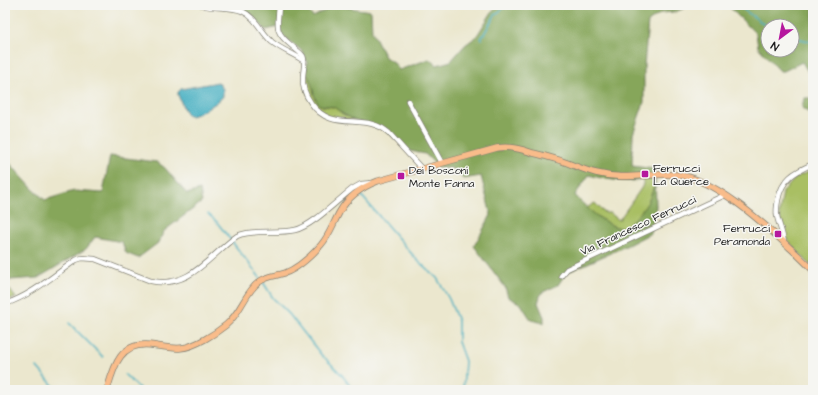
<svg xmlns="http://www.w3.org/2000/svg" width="818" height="395" font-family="'Architects Daughter',sans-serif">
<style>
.green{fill:#a9bf64;stroke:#626e40}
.forest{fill:#86a65a;stroke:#51613b;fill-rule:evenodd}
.water{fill:#43aec1;stroke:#30656e}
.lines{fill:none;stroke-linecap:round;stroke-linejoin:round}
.stream{stroke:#43aec1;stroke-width:1.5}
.minor-casing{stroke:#848275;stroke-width:6}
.major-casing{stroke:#848275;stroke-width:7}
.minor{stroke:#fff;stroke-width:4.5}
.major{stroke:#f9bc8a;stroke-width:5.5}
.poi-dot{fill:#b5179e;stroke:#f6f6f2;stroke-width:1.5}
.labels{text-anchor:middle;stroke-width:3;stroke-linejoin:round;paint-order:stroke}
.poi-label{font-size:11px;fill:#1c1c1c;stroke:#f6f6f2;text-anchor:start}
.street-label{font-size:11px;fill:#1c1c1c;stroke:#f6f6f2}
</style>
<rect width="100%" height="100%" fill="#f6f6f2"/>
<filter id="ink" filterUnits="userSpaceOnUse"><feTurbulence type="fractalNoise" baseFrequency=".025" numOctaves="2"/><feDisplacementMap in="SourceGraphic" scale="8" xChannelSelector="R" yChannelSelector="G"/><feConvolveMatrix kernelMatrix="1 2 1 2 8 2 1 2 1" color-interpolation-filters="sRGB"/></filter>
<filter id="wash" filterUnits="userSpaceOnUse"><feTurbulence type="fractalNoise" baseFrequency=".012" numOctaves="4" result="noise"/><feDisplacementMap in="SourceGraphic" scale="16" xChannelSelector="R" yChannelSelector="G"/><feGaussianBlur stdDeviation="0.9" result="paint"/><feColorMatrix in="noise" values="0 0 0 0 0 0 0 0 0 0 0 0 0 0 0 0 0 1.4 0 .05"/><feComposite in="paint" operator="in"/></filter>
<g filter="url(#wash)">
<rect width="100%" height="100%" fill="#ebe7ce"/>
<g class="green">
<path d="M 307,75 L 310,79 L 322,106 L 334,107 L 343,114 L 355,120 C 347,119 336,120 330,117 C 314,110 305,93 305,76 Z"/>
<polygon points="813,170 813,268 786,239 779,214 783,192 796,177"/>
<path d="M 655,179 C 653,197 645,210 632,222 C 629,224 626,228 622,228 C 611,228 595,214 586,208 L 595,203 L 605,213 L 610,213 L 619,220 L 642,187 L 644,180 Z"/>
<polygon points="5,278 10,280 7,286 16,298 5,300"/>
</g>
<g class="forest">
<path d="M 209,5 L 303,5 L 313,17 L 336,5 L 342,5 L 350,8 L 371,11 L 372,31 L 385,57 L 394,63 L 399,70 L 429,59 L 437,65 L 451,61 L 465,45 L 476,37 L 492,12 L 499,5 L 692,5 L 675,12 L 661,13 L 648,22 L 644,66 L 644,102 L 633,134 L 632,166 L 655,169 L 656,207 L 651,233 L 628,245 L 566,273 L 558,285 L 541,293 L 538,303 L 544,317 L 544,323 L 531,320 L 521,304 L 508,297 L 505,287 L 474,246 L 491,215 L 481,176 L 463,179 L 452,168 L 439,168 L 425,154 L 410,151 L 383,128 L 355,120 L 343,114 L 334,107 L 319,105 C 312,96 314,84 307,75 L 305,76 L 307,63 L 304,55 L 302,51 L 282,35 L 279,27 L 266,30 L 249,13 ZM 589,175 C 615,182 628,182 655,179 C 653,197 645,209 632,221 C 630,224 626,228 623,228 C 609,229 583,205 575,195 Z"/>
<path d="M 728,5 L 813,5 L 813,80 L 802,62 L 784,71 L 780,71 L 758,47 L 756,34 L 734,12 ZM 768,26 L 792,26 L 792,50 L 768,50 Z"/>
<polygon points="804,98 813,98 813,116 802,108"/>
<polygon points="110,156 157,162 165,168 187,194 200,190 202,202 164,231 158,243 138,258 126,253 122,242 95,237 86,249 38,278 10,280 5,278 5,158 32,188 45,200 74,191 103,193"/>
</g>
<path class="water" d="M 218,82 L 223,89 C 223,90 223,95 223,96 C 220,102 195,117 189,116 L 186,114 L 178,95 L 178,92 L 181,89 Z"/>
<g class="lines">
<g class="stream">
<polyline points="737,5 768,27"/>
<polyline points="792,37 813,42"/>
<polyline points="481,39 495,15 507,5"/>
<polyline points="360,194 417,260 437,278 449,299 458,321 458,342 465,361 463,390"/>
<polyline points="208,214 216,221 261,279"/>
<polyline points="263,282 273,298 289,314 323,357"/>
<polyline points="69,323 103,357"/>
<polyline points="325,358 342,375 353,390"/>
<polyline points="37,367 57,390"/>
<polyline points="125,375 141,390"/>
</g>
</g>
</g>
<g filter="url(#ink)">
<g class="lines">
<defs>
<g id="minor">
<path d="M 202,5 C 215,9 230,6 242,11 C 256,17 261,32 272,42 C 282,50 294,54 304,61"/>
<path d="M 279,5 C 278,26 273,31 292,46 C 295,49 300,52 303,56 C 306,63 303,70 303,77 C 302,86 306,96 311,103 C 332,134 365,111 389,133 L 421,168"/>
<polyline points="408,101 442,163"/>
<path d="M 784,243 C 783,233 779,225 777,216 C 776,210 777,205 778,200 C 782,179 794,172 813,164"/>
<polyline points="561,276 567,269 725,195"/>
<path d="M 5,304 C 32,295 53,276 76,260 L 82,258 L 95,259 L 151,281 C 190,289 209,256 237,236 C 252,229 278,234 295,230 C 311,227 338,200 352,189 L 361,184 L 372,183"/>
</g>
<path id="major" d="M 107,390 C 114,366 120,342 150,345 C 160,346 171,349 181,348 C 195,347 216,333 226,325 C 241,313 245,292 259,282 C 267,276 276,276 285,273 C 299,268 311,256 321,245 C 329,236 333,224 339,213 C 347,198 362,187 378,181 L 497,148 C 510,146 521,149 533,153 C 542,155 552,158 562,161 C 573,165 584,170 596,173 C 626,181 649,172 678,175 C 715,179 762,222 789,247 C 797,254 805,262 813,270"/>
</defs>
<use href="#minor" class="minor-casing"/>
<use href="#major" class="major-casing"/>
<use href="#minor" class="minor"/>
<use href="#major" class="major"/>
</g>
</g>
<g class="poi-dot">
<rect x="641" y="170" width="8" height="8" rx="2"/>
<rect x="397" y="172" width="8" height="8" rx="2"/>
<rect x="774" y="230" width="8" height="8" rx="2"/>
</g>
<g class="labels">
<g class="poi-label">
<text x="653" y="172">Ferrucci<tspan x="653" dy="13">La Querce</tspan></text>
<text x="409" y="174">Dei Bosconi<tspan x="409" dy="13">Monte Fanna</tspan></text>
<text x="770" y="232" text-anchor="end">Ferrucci<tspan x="770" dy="13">Peramonda</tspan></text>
</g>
<g class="street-label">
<text transform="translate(638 225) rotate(-25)" y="4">Via Francesco Ferrucci</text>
</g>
</g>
<rect width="818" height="395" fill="none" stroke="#f6f6f2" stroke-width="20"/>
<g transform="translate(780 38) rotate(212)"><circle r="19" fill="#f6f6f2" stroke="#9f9f9c"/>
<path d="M0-3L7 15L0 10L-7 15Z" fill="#b5179e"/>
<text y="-6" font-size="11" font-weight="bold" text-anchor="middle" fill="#1c1c1c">N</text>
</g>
</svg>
